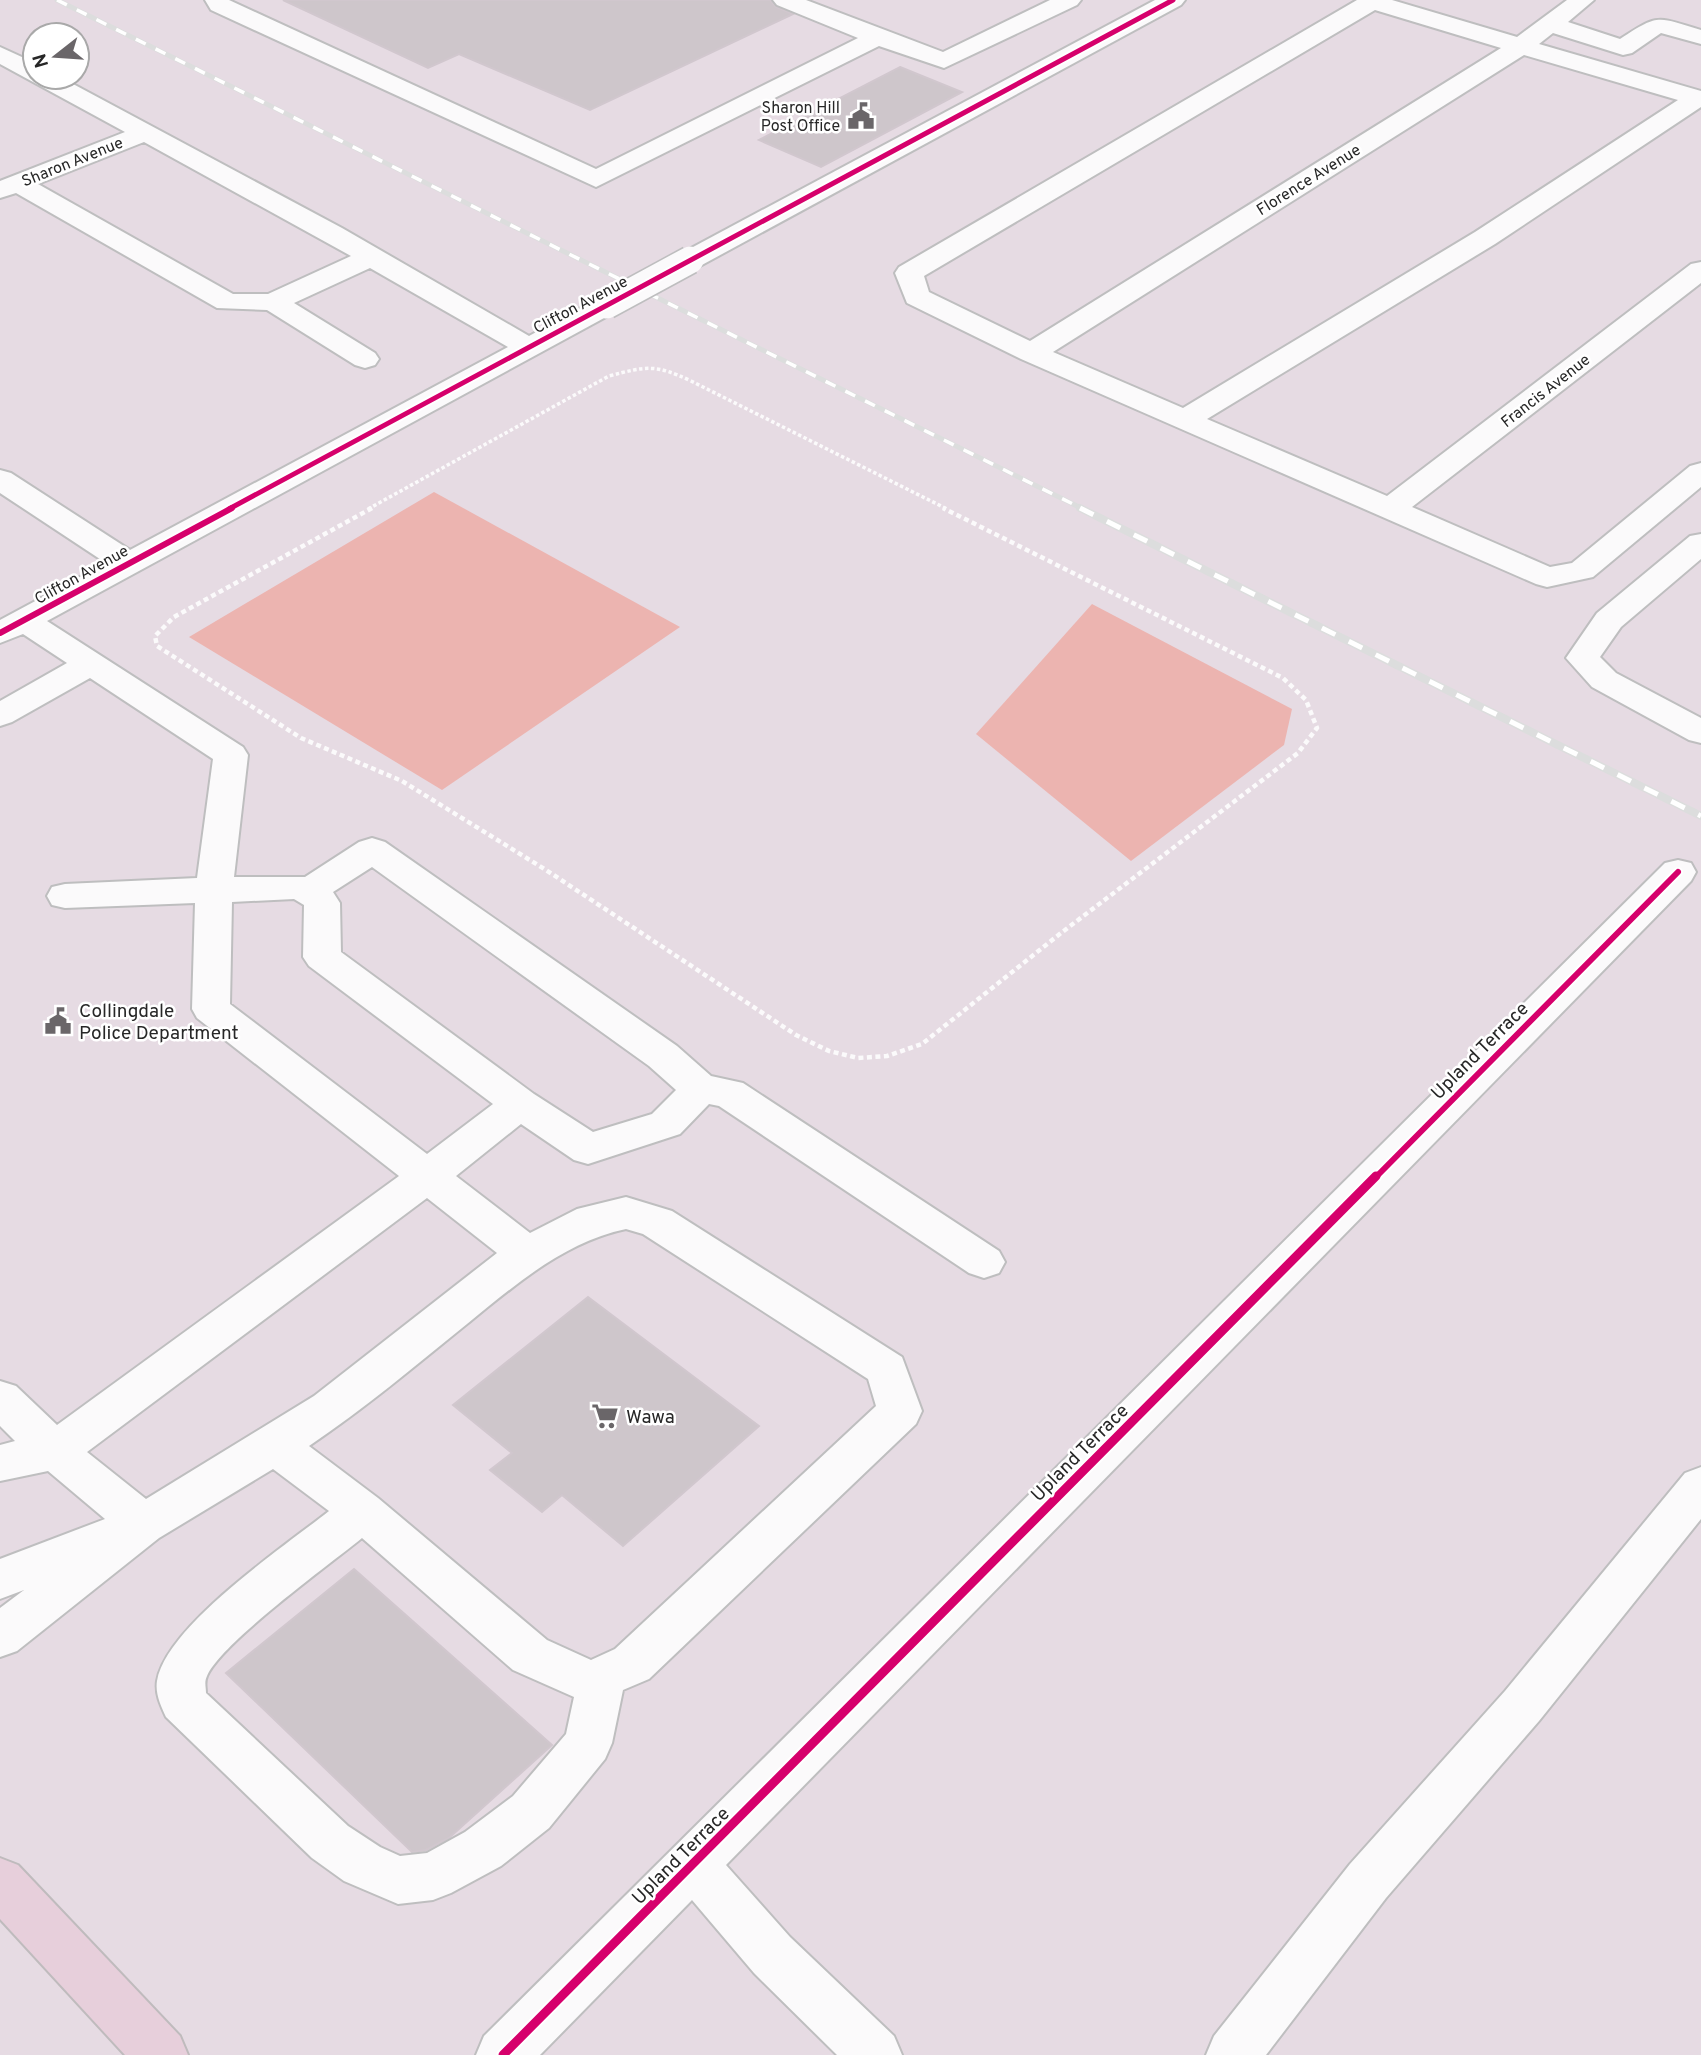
<svg xmlns="http://www.w3.org/2000/svg" width="1701" height="2055" font-family="Overpass,sans-serif">
<style>
.pitch{fill:#ecb4b0}
.building{fill:#cec6cb;stroke:#d1c7ce;stroke-width:2}
.lines{fill:none;stroke-linecap:round;stroke-linejoin:round}
.minor-casing{stroke:#bebebf;stroke-width:4}
.major-casing{stroke:#bfbbbd;stroke-width:4}
.path-far1{stroke:#fbfafb;stroke-width:3.5;stroke-dasharray:3.5 2.5;stroke-linecap:butt}
.path{stroke:#fbfafb;stroke-width:4.5;stroke-dasharray:5 3.5;stroke-linecap:butt}
.minor{fill:#fbfafb;fill-rule:evenodd}
.major{fill:#e7cfdb;fill-rule:evenodd}
.rail-far1-casing{stroke:#dcdddd;stroke-width:5}
.rail-casing{stroke:#dcdddd;stroke-width:8}
.rail-far1{stroke:#fff;stroke-width:3.5;stroke-dasharray:11;stroke-linecap:butt}
.rail{stroke:#fff;stroke-width:5;stroke-dasharray:15;stroke-linecap:butt}
.minor-bridge-casing{stroke:#bebebf;stroke-width:30;stroke-linecap:butt}
.minor-bridge{stroke:#fbfafb;stroke-width:27}
.cycleway-far2-casing{stroke:#fff;stroke-width:9}
.cycleway-far1-casing{stroke:#fff;stroke-width:10}
.cycleway-casing{stroke:#fff;stroke-width:13}
.cycleway-far2{stroke:#d6006c;stroke-width:5}
.cycleway-far1{stroke:#d6006c;stroke-width:6}
.cycleway{stroke:#d6006c;stroke-width:9}
.labels{text-anchor:middle;stroke-width:5;stroke-linejoin:round;paint-order:stroke}
.far-poi-label{font-size:16px;fill:#272727;stroke:#fff;text-anchor:end}
.far-street-label{font-size:16px;fill:#272727;stroke:#fff}
.poi-label{font-size:19px;fill:#272727;stroke:#fff;text-anchor:start}
.street-label{font-size:19px;fill:#272727;stroke:#fff}
</style>
<rect width="100%" height="100%" fill="#e6dbe3"/>
<g class="pitch">
<polygon points="434,492 680,627 442,790 189,637"/>
<polygon points="1092,604 1292,709 1284,745 1131,861 976,734"/>
</g>
<g class="building">
<polygon points="283,0 770,0 776,7 793,14 590,110 459,54 428,68"/>
<polygon points="900,67 962,92 821,167 759,140"/>
<polygon points="588,1297 759,1426 623,1546 562,1495 542,1512 490,1470 512,1453 453,1405"/>
<polygon points="354,1569 552,1745 449,1838 426,1850 412,1852 226,1673"/>
</g>
<g class="lines">
<defs>
<g id="minor">
<polygon points="205,0 229,0 596,169 858,38 777,5 773,0 806,0 943,52 1050,0 1081,0 1077,5 944,68 879,46 596,187 211,10"/>
<polygon points="1155,0 1185,0 1181,5 700,266 690,268 680,266 676,260 680,254"/>
<path d="M 1357,0 L 1392,0 L 1517,37 L 1567,0 L 1594,0 L 1568,22 L 1620,39 C 1660,13 1656,17 1701,30 L 1701,44 L 1661,33 L 1632,53 L 1623,55 L 1553,33 L 1539,44 L 1701,91 L 1701,107 L 1495,244 L 1207,419 L 1387,496 L 1691,264 L 1701,262 L 1701,283 L 1412,507 L 1550,567 L 1572,563 L 1690,466 L 1701,463 L 1701,487 L 1593,577 L 1547,587 L 1536,584 L 1021,359 L 907,303 L 895,273 L 899,267 ZM 1375,10 L 1501,48 L 1030,341 L 929,292 L 924,276 ZM 1524,55 L 1678,100 L 1475,232 L 1183,408 L 1053,352 Z"/>
<path d="M 0,47 L 35,63 L 35,77 L 60,77 L 342,228 L 529,336 L 597,299 L 607,297 L 617,299 L 621,305 L 617,311 L 47,621 L 243,747 L 248,755 L 234,877 L 305,877 L 359,842 L 372,838 L 385,842 L 677,1046 L 711,1076 L 743,1083 L 999,1251 L 1005,1262 L 999,1273 L 984,1278 L 969,1273 L 719,1106 L 709,1104 L 680,1134 L 588,1164 L 574,1160 L 521,1124 L 456,1176 L 530,1233 L 577,1209 L 626,1197 L 672,1211 L 902,1357 L 922,1411 L 916,1424 L 649,1679 L 623,1690 L 612,1743 L 605,1759 L 549,1828 L 501,1866 L 451,1893 L 433,1900 L 398,1904 L 344,1881 L 312,1858 L 166,1717 C 161,1706 155,1694 157,1681 C 166,1626 285,1546 329,1511 L 273,1469 L 159,1538 L 17,1651 L 0,1657 L 0,1608 L 24,1590 L 0,1599 L 0,1559 L 105,1519 L 48,1471 L 0,1481 L 0,1445 L 15,1441 L 0,1426 L 0,1381 L 16,1386 L 57,1425 L 399,1176 L 197,1018 L 192,1009 L 195,903 L 65,908 L 52,905 L 47,896 L 52,887 L 65,884 L 197,878 L 213,759 L 90,678 L 12,722 L 0,726 L 0,701 L 67,663 L 23,634 L 0,643 L 0,620 L 106,563 L 0,493 L 0,470 L 11,473 L 130,550 L 508,347 L 370,268 L 294,303 L 375,353 L 379,359 L 375,365 L 365,368 L 355,365 L 267,310 L 217,308 L 16,193 L 0,198 L 0,181 L 125,132 L 0,64 ZM 144,142 L 322,240 L 351,256 L 268,294 L 233,294 L 38,184 ZM 372,867 L 649,1066 L 676,1090 L 652,1114 L 593,1132 L 534,1094 L 341,952 L 340,903 L 333,892 ZM 294,899 L 304,905 L 303,957 L 309,966 L 493,1104 L 427,1154 L 230,1004 L 232,902 ZM 427,1198 L 497,1253 L 314,1396 L 146,1499 L 87,1452 ZM 626,1229 L 643,1234 L 868,1379 L 876,1406 L 615,1649 L 591,1660 L 547,1640 L 378,1498 L 309,1446 C 364,1409 415,1366 467,1324 C 515,1285 564,1242 626,1229 ZM 362,1538 L 513,1670 L 574,1697 L 566,1734 L 513,1796 L 465,1832 L 427,1853 L 400,1856 L 380,1847 L 348,1826 L 206,1693 C 206,1687 204,1682 207,1676 C 221,1643 329,1565 362,1538 Z"/>
<polygon points="1701,534 1701,559 1621,627 1600,657 1616,673 1701,718 1701,743 1689,740 1592,687 1566,658 1597,613 1690,536"/>
<polygon points="1678,860 1691,863 1696,872 1691,881 726,1865 790,1937 894,2036 902,2055 837,2055 754,1973 692,1900 540,2055 476,2055 484,2036 1665,863"/>
<polygon points="1701,1467 1701,1519 1539,1721 1386,1898 1266,2055 1206,2055 1214,2036 1350,1864 1505,1691 1685,1473"/>
</g>
<polygon id="major" points="0,1858 18,1865 180,2036 188,2055 125,2055 0,1919"/>
</defs>
<use href="#minor" class="minor-casing"/>
<use href="#major" class="major-casing"/>
<path class="path-far1" d="M 368,509 L 609,376 C 647,366 655,364 691,381 L 947,509"/>
<polyline class="path" points="372,508 174,617 155,636 157,646 301,738 402,781 546,870 796,1035 829,1051 858,1058 887,1056 922,1044 1061,933 1298,753 1317,728 1306,700 1283,678 943,508"/>
<use href="#minor" class="minor"/>
<use href="#major" class="major"/>
<defs>
<polyline id="rail-far1" points="57,0 1083,509"/>
<polyline id="rail" points="1080,508 1701,816"/>
</defs>
<use href="#rail-far1" class="rail-far1-casing"/>
<use href="#rail" class="rail-casing"/>
<use href="#rail-far1" class="rail-far1"/>
<use href="#rail" class="rail"/>
<defs>
<polyline id="minor-bridge" points="607,305 690,260"/>
</defs>
<use href="#minor-bridge" class="minor-bridge-casing"/>
<use href="#minor-bridge" class="minor-bridge"/>
<defs>
<polyline id="cycleway-far2" points="229,509 1173,0"/>
<g id="cycleway-far1">
<polyline points="0,633 232,508"/>
<polyline points="1375,1178 1678,872"/>
</g>
<polyline id="cycleway" points="503,2055 1376,1176"/>
</defs>
<use href="#cycleway-far2" class="cycleway-far2-casing"/>
<use href="#cycleway-far1" class="cycleway-far1-casing"/>
<use href="#cycleway" class="cycleway-casing"/>
<use href="#cycleway-far2" class="cycleway-far2"/>
<use href="#cycleway-far1" class="cycleway-far1"/>
<use href="#cycleway" class="cycleway"/>
</g>
<defs>
<symbol id="civic-bare" viewBox="-9 -9 18 18"><path d="M-.6-6.5H3V-4.5H.6V-3L4-1V1h2V6H-6V1h2V-1L-.6-3ZM-1.2 2.5V6h2.4V2.5Z" fill="#6a6669" stroke="#fff" stroke-width="2.5" paint-order="stroke"/></symbol>
<symbol id="supermarket-bare" viewBox="-9 -9 18 18"><path d="M-6-5.5h2.5l.6 2H6L4.5 2H-2.5L-4.4-4H-6ZM-1.5 3.2a1.3 1.3 0 1 0 .1 0ZM3 3.2a1.3 1.3 0 1 0 .1 0Z" fill="#6a6669" stroke="#fff" stroke-width="2.5" paint-order="stroke"/></symbol>
</defs>
<g fill-rule="evenodd">
<use href="#civic-bare" x="842" y="97" width="38" height="38"/>
<use href="#civic-bare" x="39" y="1002" width="38" height="38"/>
<use href="#supermarket-bare" x="586" y="1397" width="38" height="38"/>
</g>
<g class="labels">
<g class="far-poi-label">
<text x="840" y="113">Sharon Hill<tspan x="840" dy="18">Post Office</tspan></text>
</g>
<g class="far-street-label">
<text transform="translate(72 161) rotate(-22)" y="6">Sharon Avenue</text>
<text transform="translate(1308 179) rotate(-32)" y="6">Florence Avenue</text>
<text transform="translate(580 304) rotate(-28)" y="6">Clifton Avenue</text>
<text transform="translate(1545 390) rotate(-38)" y="6">Francis Avenue</text>
<text transform="translate(81 574) rotate(-29)" y="6">Clifton Avenue</text>
</g>
<g class="poi-label">
<text x="79" y="1017">Collingdale<tspan x="79" dy="22">Police Department</tspan></text>
<text x="626" y="1423">Wawa</text>
</g>
<g class="street-label">
<text transform="translate(1479 1050) rotate(-45)" y="7">Upland Terrace</text>
<text transform="translate(1079 1452) rotate(-45)" y="7">Upland Terrace</text>
<text transform="translate(680 1855) rotate(-45)" y="7">Upland Terrace</text>
</g>
</g>
<g transform="translate(56 56) rotate(253)"><circle r="33" fill="#ffffff" stroke="#a9a9a9" stroke-width="2"/>
<path d="M0-5L12 26L0 18L-12 26Z" fill="#6a6669"/>
<text y="-10" font-size="19" font-weight="bold" text-anchor="middle" fill="#272727">N</text>
</g>
</svg>
